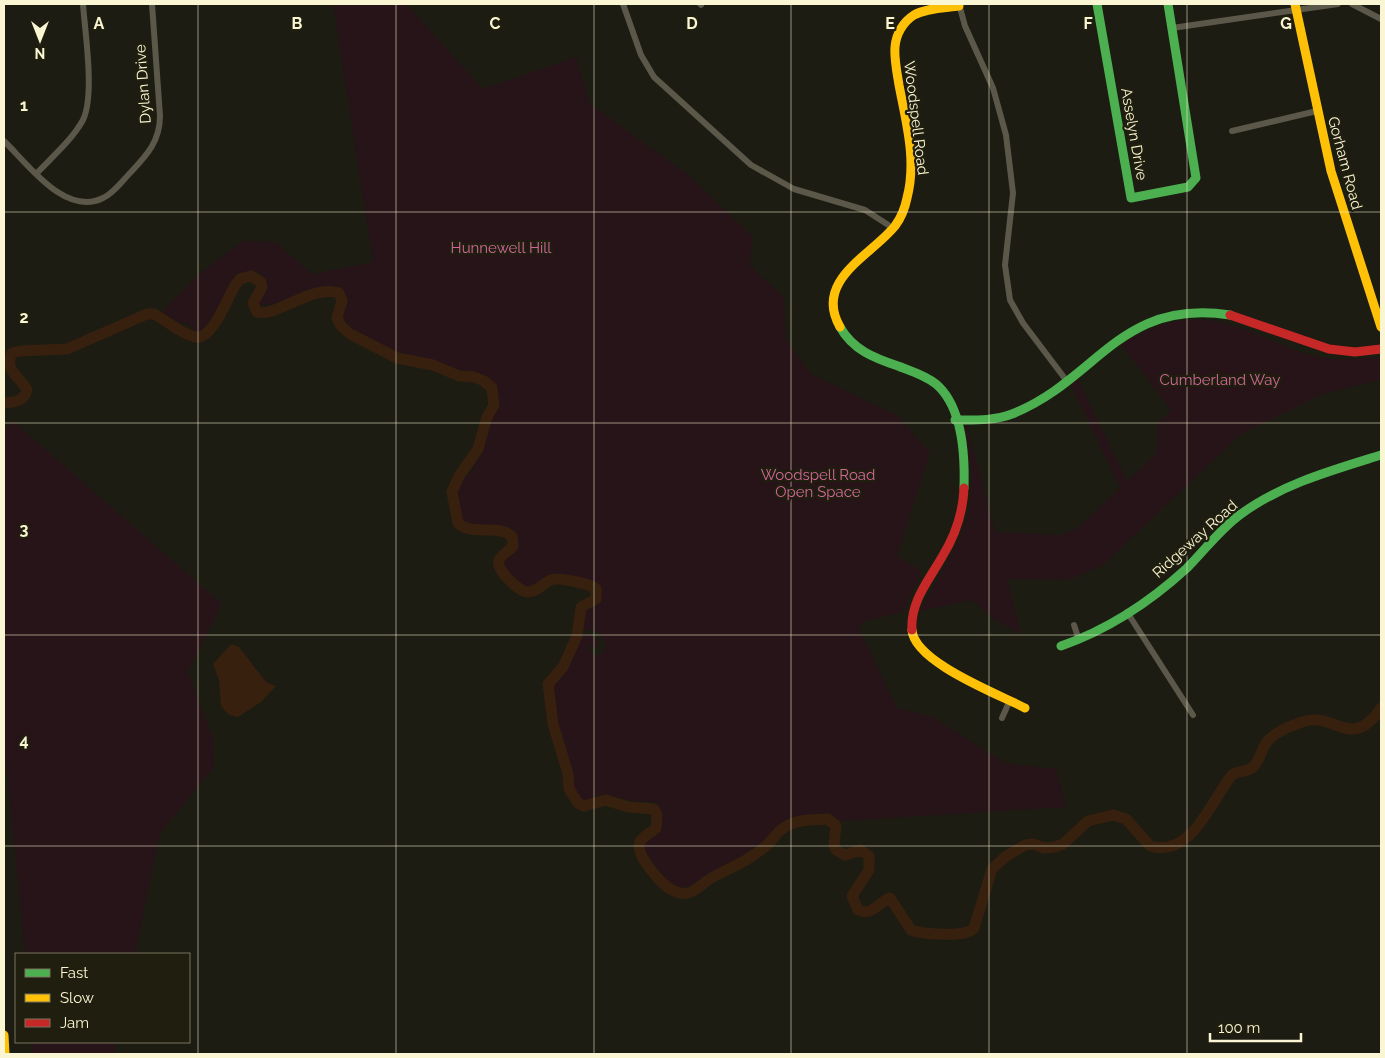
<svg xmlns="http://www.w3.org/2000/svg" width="1385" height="1058" font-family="Raleway,sans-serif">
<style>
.green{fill:#271418}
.water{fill:#37200e}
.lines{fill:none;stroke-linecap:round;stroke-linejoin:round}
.river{stroke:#37200e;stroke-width:11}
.street{stroke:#5c5849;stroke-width:6}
.fast{stroke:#4caf50;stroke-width:9}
.slow{stroke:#ffc107;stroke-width:9}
.jam{stroke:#c62828;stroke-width:9}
.grid{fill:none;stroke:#faf6d3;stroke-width:1;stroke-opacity:0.55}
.labels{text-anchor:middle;stroke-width:4.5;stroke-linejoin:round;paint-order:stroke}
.street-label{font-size:15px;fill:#faf6d3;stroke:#201f0f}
.park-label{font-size:15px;fill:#d2679a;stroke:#201f0f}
.grid-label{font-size:16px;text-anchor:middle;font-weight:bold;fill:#faf6d3;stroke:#201f0f;stroke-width:4.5;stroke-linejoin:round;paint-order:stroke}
</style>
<rect width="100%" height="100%" fill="#1c1c13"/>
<g class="green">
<path d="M 333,4 L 406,4 L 483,89 L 576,57 L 590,104 L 687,174 L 752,236 L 750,266 L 784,297 L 786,340 L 811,374 L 898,416 L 930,453 L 897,556 L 919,569 L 920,575 L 903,612 L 866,621 L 858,627 L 897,708 L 932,717 L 1005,763 L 1056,769 L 1066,807 L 841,821 L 831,816 L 801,818 L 786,822 L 774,831 L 765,842 L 733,865 L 718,870 L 687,887 L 676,887 L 669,884 C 661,869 650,864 642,848 L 646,838 L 657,831 L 659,819 L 657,802 L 634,801 L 600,794 L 587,802 C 580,800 576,795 573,789 C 571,782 574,776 573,770 C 567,749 540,700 553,680 L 553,683 L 556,683 L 563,673 L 566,672 L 579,638 L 589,634 L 600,642 L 596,648 L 586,645 L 594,655 L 601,655 C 608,646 604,640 599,632 L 583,629 L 579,616 L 581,611 L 589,606 L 592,610 L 598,601 L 599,593 C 589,579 569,572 552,577 C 544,580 538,586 531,589 L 518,586 L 515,583 L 515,578 L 502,568 C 503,558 511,556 513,547 C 519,530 475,525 464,524 L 459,521 L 455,503 L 456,484 L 459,485 L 463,476 L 469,475 L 482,453 L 488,424 L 496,410 L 498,398 L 493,382 L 485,377 L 386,349 L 375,341 L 351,330 L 340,322 C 340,317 344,312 344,307 C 344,267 278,307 259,306 L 256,303 L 262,293 L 266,291 L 265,280 L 260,273 L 252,271 C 221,279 225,313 202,331 L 197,333 L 187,323 C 177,321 167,323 161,313 L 198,275 L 243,241 L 275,242 L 312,274 L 373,262 Z"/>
<path d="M 1206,320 C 1251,325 1278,348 1319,357 C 1341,362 1360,357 1381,358 L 1381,380 L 1322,394 L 1241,434 L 1102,566 L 1068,580 L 1007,579 L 1021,634 L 995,620 L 972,600 L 920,611 L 958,542 L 968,514 L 972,480 L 965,426 L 967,425 L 995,532 L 1062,535 L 1079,527 L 1120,488 L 1070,383 L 1077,378 L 1127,481 L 1157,453 L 1157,424 L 1171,410 L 1121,344 C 1148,327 1174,318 1206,320 Z"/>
<polygon points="14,422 222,604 188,672 213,739 214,767 160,833 135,954 25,954 4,741 4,429"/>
<polygon points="31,1042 116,1042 114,1054 32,1054"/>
</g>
<polygon class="water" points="231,644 239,647 266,682 276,686 261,702 238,717 229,715 221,706 219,680 213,664"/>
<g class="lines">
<path class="river" d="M 4,403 C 14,402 24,402 27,390 C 21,377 3,371 12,353 L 20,351 L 67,349 L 147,314 L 154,314 C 167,321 181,334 195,337 C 213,341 228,296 236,284 L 240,279 L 251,276 L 261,282 L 262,287 L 253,303 L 257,312 C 276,318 311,284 339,293 L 342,301 L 337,318 L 341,326 L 350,334 L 397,358 L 433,365 L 459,376 L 474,377 L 484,381 L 492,388 L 494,405 L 487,417 L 478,449 L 459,476 L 452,492 L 458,523 C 471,536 497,524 512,536 L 513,546 C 509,551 501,555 499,560 C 495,569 518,591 527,592 C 538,592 543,583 551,580 C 558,577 592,584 596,589 L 596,599 L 581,607 L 577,636 L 563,667 L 548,684 L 553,724 L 568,774 L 569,789 L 578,803 L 584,806 L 606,800 L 628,807 L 654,809 L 657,815 L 656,828 C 644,839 632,839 644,860 C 651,871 666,891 680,893 C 693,896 702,883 713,877 C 732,867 752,859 768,844 C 775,837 778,830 787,826 C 799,819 814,820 828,819 L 836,826 L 834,844 L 836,850 L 845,855 L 860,850 L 869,856 L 869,870 L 852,896 L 858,910 C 871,917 879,902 890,898 L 911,930 C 922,934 967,938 974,928 L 992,869 L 1005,857 L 1025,845 L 1033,844 L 1044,848 L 1055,847 L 1063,844 L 1088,821 L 1113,815 L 1126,819 L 1150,846 C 1192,858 1210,802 1232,775 C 1239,770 1246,773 1253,767 C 1260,760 1261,751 1266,743 C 1273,733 1290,726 1302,722 C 1335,710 1350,753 1381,708"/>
<g class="street">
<polyline points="623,4 641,55 654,77 751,165 794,189 865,210 893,228"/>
<polyline points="700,4 701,5"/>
<polyline points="959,4 965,26 993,88 1006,135 1013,193 1005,265 1010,300 1023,323 1066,380"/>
<polyline points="1352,4 1381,19"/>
<polyline points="1172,28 1338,4"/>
<polyline points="1232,131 1317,111"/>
<path d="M 4,141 C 28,164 65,217 103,198 C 114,193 122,181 131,172 C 147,155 160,141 160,116 L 152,4"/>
<path d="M 37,173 C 52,157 72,140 83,120 C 95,95 85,33 83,4"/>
<polyline points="1127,612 1193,715"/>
<polyline points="1074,625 1079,640"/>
<polyline points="1002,718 1010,700"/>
</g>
<g class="fast">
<polyline points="1097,4 1131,198 1188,187 1196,178 1168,4"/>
<path d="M 840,327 C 853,350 874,358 898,366 C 911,371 925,375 936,384 C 963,407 965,456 964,488"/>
<path d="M 955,420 C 974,420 994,421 1012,414 C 1098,380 1119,298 1230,315"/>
<path d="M 1061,646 C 1107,630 1151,601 1187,568 C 1205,550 1220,529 1241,514 C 1282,484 1333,470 1381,455"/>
</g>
<g class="slow">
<polyline points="1295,4 1331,171 1381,327"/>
<path d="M 840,327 C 813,280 872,255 895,226 C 901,218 905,208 907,198 C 917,160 906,122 899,85 C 897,72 894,59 895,47 C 896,34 903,22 914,15 C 927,8 944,8 959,6"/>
<path d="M 912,630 C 914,662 998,694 1025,708"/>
<polyline points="4,1035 5,1054"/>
</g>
<g class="jam">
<polyline points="1230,315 1329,349 1355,352 1381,349"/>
<path d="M 912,630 C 910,602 929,580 942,557 C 955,536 963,513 964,488"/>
</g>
</g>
<path class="grid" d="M 198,4 L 198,1054M 396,4 L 396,1054M 594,4 L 594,1054M 791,4 L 791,1054M 989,4 L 989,1054M 1187,4 L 1187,1054M 4,212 L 1381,212M 4,423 L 1381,423M 4,635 L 1381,635M 4,846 L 1381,846"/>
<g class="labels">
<g class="street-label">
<text transform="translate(143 84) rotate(-94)" y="5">Dylan Drive</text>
<text transform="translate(916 118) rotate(83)" y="5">Woodspell Road</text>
<text transform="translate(1134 134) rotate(80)" y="5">Asselyn Drive</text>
<text transform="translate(1345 163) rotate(75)" y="5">Gorham Road</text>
<text transform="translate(1195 539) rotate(-42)" y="5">Ridgeway Road</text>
</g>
<g class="park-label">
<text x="501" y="253">Hunnewell Hill</text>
<text x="1220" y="385">Cumberland Way</text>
<text x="818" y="480">Woodspell Road<tspan x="818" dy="17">Open Space</tspan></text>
</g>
</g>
<g class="grid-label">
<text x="99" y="29">A</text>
<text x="297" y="29">B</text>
<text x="495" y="29">C</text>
<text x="692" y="29">D</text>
<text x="890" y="29">E</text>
<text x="1088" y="29">F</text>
<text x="1286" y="29">G</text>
<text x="24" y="111">1</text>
<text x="24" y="323">2</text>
<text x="24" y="535">3</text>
<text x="24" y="746">4</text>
</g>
<rect width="1385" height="1058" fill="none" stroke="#faf6d3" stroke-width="10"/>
<rect x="15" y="953" width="175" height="90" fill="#201f0f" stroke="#77755d"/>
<rect x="25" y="969" width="25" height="8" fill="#4caf50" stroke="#77755d"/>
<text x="60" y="978" font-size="15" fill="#faf6d3">Fast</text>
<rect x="25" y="994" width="25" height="8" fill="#ffc107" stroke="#77755d"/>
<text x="60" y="1003" font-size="15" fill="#faf6d3">Slow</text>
<rect x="25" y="1019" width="25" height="8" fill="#c62828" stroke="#77755d"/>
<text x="60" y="1028" font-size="15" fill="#faf6d3">Jam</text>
<g transform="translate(40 40) rotate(180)" stroke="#201f0f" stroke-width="4" paint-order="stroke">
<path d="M0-4L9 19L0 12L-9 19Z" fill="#faf6d3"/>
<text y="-8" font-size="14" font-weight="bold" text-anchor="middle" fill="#faf6d3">N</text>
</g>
<path d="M1210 1033v8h91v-8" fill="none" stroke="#faf6d3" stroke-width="2.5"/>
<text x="1218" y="1033" font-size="15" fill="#faf6d3" stroke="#201f0f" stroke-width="4" paint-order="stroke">100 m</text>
</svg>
